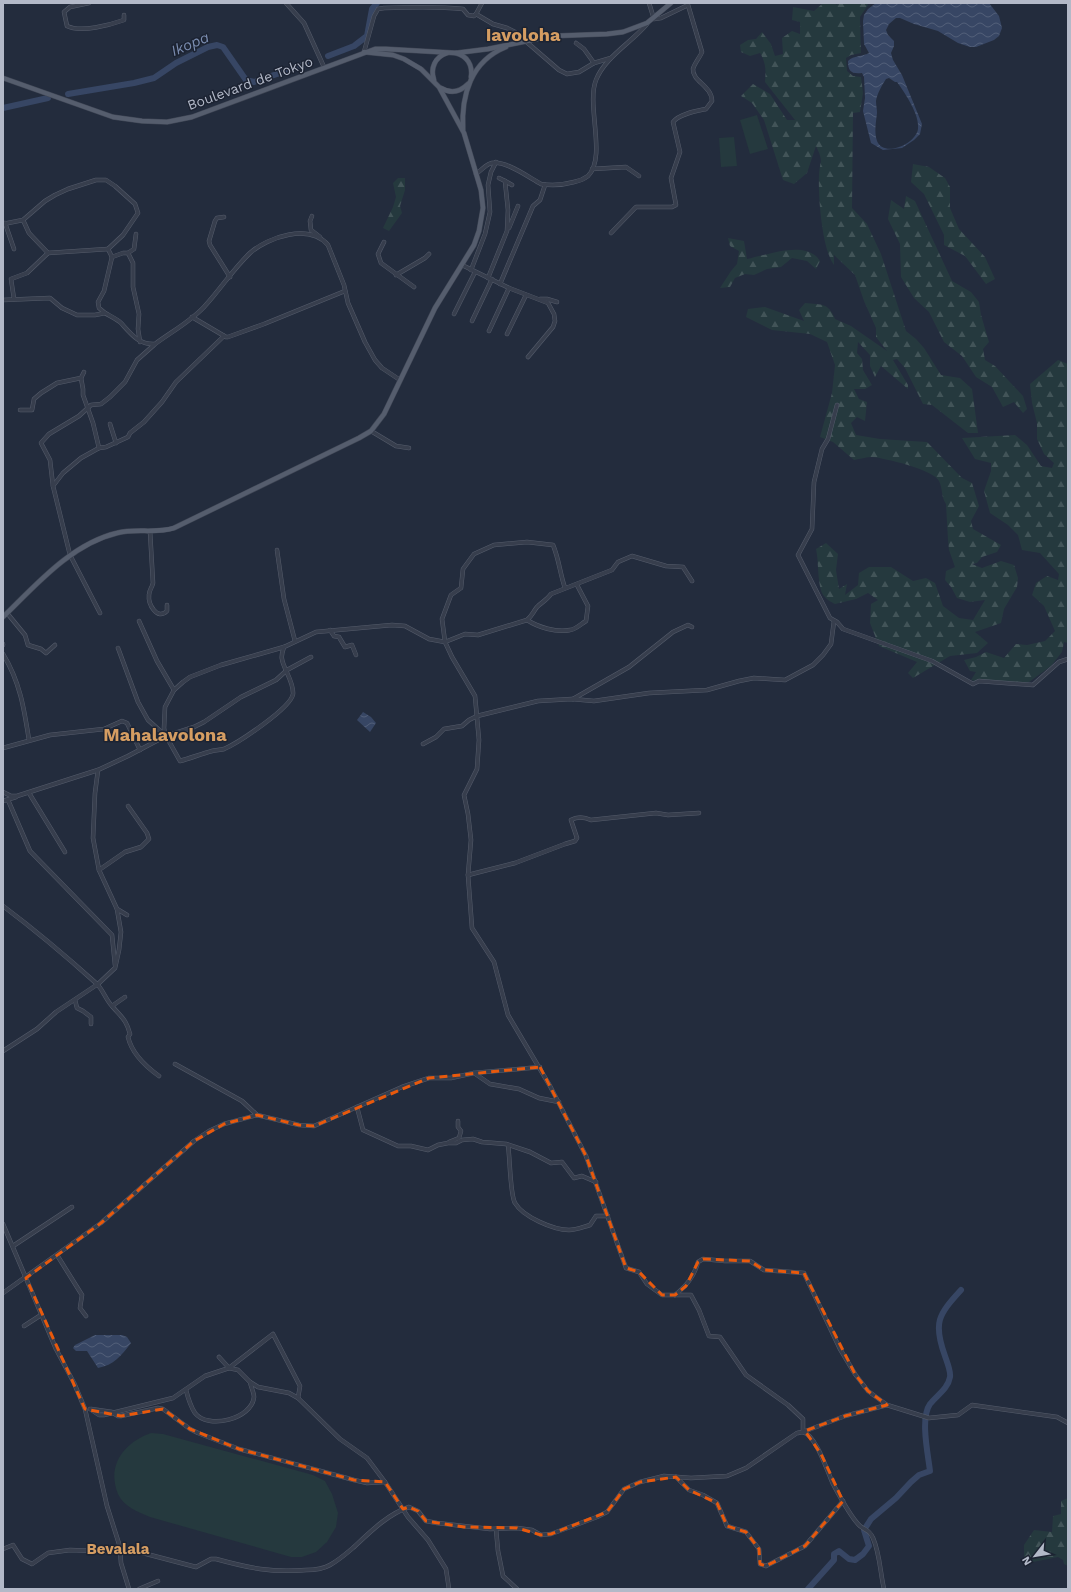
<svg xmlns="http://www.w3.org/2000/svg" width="1071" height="1592" font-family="'Work Sans',sans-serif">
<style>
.green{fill:#25393e}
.forest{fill:url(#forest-firs)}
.water{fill:url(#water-waves);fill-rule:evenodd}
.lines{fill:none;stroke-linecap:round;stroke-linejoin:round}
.river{stroke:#374664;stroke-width:6}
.minor-casing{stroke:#555c6b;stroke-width:4.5}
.major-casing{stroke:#404756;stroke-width:5.5}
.minor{stroke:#373e4d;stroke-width:3.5}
.major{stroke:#555d6d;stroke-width:4.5}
.marked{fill:none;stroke:#e8590c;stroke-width:3;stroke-dasharray:8 5;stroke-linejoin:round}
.labels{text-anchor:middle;stroke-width:3;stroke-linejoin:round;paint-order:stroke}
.street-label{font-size:14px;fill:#b3b9c8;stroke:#1c2332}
.water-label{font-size:15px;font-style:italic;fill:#7b8db0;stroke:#1c2332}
.neighbourhood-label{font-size:15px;font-weight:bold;fill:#d59d62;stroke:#1c2332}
.district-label{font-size:18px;font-weight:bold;fill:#d59d62;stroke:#1c2332}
</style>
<defs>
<pattern id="forest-firs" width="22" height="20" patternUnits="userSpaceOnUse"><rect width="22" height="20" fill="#25393e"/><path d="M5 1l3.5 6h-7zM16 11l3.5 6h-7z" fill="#425458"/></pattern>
<pattern id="water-waves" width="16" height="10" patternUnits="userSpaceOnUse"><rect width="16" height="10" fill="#374664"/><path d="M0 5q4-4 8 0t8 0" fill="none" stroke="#525f79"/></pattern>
</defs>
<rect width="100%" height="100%" fill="#232c3d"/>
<g class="green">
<polygon points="757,115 768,149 750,154 740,120"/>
<polygon points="734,137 737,166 721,167 719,138"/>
<path d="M 151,1433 L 163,1434 L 313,1475 L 325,1481 L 332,1494 L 338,1513 L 336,1527 L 327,1542 L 316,1552 L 302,1557 L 291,1557 L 150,1517 C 138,1512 123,1506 118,1494 C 106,1465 125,1442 151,1433 Z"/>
</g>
<g class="forest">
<path d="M 823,3 L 834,3 L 837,5 L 838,3 L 866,3 L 868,5 L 860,17 L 861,53 L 851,55 L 846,58 L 847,71 L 853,76 L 861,77 L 863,93 L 860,112 L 853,113 L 852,208 L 867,224 L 881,254 L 906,331 L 916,339 L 924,348 L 941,375 L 960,378 L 972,389 L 978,433 L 968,433 L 932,405 L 923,404 L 905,368 L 897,359 L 893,360 L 908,385 L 908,389 L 881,366 L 875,377 L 870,366 L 870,355 L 858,342 L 857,353 L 862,359 L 863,370 L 872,385 L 865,389 L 854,389 L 859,399 L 867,402 L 865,421 L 857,417 L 851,423 L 856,435 L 880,439 L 927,442 L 962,478 L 972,483 L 979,506 L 971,521 L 973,529 L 1001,545 L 997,552 L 982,557 L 977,563 L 972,564 L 982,568 L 1001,561 L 1014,565 L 1018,578 L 1017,587 L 1004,609 L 1001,623 L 975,632 L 988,643 L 977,653 L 950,656 L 913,678 L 908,673 L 917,662 L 879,646 L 870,623 L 871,604 L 878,600 L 868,593 L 856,599 L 835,604 C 831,602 826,599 824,596 C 817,588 819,561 816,549 L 826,543 L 838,554 L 836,570 L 839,589 L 847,584 L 845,595 L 858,585 L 859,573 L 869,567 L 891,567 L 913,581 L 926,578 L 935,583 L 943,606 L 959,618 L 973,620 L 985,600 L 970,602 L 957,598 L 951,587 L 945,580 L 946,571 L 955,567 L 949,550 L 948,540 L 946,504 C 941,497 943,489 939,481 C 934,470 885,458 872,457 C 866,457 860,459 854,460 L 833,442 L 820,437 L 832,393 L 835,365 L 827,342 L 810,334 L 772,330 L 746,317 L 748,309 L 765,307 L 804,321 L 799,310 L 805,303 C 822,305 828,302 835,319 L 851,326 L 887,351 L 876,337 L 876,328 L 864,301 L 855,275 L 834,255 L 834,265 C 822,249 818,196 819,175 C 820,159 824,163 816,146 L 807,173 L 794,184 L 783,180 L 764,120 L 752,103 L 741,96 L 753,84 L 770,94 L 787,120 L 795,120 L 765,82 C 766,70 766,63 760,53 L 750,56 L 741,52 L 740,45 L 748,40 L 756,39 L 762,32 L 771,44 L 775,56 L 783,54 L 782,38 L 792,31 L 800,34 L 800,22 L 792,20 L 793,7 L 814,11 Z"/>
<polygon points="913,164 929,167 945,178 950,187 950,208 959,229 985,257 995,279 986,284 965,256 944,245 944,235 924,194 911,182"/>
<polygon points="398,178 405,178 405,190 400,206 402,213 389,231 383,228 393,207 396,197 393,183"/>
<polygon points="906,196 915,201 952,281 971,292 979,302 981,315 989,342 983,349 985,360 995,366 1023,396 1027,409 1023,413 1014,402 1003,407 992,387 976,377 962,356 944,342 929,312 914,298 901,277 900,244 888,219 891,200 904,209"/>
<path d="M 728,238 L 744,241 L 747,259 C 767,255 807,239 820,261 L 816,269 L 807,261 L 792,258 L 781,267 L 767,269 L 754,275 L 745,274 L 735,278 L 730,287 L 720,288 L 731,271 L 737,264 L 739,251 L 730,246 Z"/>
<polygon points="1058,360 1068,364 1068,643 1064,642 1062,652 1051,666 1029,682 988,684 971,680 976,672 970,671 964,660 976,657 986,652 1004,658 1016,644 1027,645 1045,641 1055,631 1044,606 1032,595 1036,583 1047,576 1058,580 1059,574 1040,553 1022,550 1018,535 1008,525 990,513 984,491 991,471 991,463 975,459 962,438 1015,435 1027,445 1041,466 1052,468 1054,463 1044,454 1037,439 1037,423 1032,403 1030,384"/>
<polygon points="1068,1498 1068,1566 1064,1564 1063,1560 1058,1557 1033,1562 1024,1558 1024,1545 1034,1530 1052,1532 1053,1516 1061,1514 1061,1501"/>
</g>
<g class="water">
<path d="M 876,3 L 989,3 L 999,16 L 1002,28 L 999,36 L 994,40 L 976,47 L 970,47 L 958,43 L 938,31 L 914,24 L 900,18 L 896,18 L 889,24 L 886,30 L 888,35 L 894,41 L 894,46 L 891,53 L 893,60 L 902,75 L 922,124 L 920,134 L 914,140 L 902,148 L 883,150 L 871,143 L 863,111 L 865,98 L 864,77 L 862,73 C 852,74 848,72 848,61 C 854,55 862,57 869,53 L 864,44 L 863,21 L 864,15 L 868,9 ZM 889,78 L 895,82 L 897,82 C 905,93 920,115 918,129 C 916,144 884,158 877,141 C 874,132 876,122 877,113 C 877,109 876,105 876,101 C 877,94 882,85 886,79 Z"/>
<polygon points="363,712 371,717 376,723 370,732 357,720"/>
<path d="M 95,1335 L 122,1335 L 127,1337 L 131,1343 C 121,1356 114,1365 98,1368 L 87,1351 L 76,1351 L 73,1348 L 75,1345 Z"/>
</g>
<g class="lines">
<g class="river">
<polyline points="328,56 354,46 367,36 372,9 377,3"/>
<polyline points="68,94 134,83 154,78 176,63 208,47 217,45 223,47 246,80 254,82 306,64"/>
<polyline points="3,108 48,98"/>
<path d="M 808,1589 L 834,1560 L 834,1554 L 839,1551 L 849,1559 L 855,1560 L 863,1554 L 869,1546 L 864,1530 L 871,1519 L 896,1498 L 911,1482 L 919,1475 L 930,1471 C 928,1454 920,1418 930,1404 C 937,1395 948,1389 950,1377 C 951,1371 947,1362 945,1356 C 933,1323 938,1315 961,1290"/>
</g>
<defs>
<g id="minor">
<path d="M 89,3 L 70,7 L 64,12 L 67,26 C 81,33 110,25 124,20 L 124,15"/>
<polyline points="286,3 304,23 324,67"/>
<polyline points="482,3 476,14 493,24 507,28 515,32 559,70 567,74 579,72 594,63 611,58"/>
<polyline points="576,43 584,49 594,63"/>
<path d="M 364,52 L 374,16 L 378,9 L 384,8 C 410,7 437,6 463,9 L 468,15 L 474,16 L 476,14"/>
<polyline points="592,169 626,167 639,176"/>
<path d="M 476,174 C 480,171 485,166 489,164 C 503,158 528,177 541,184 C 552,186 563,185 574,182 C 579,181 584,179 588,176 C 607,157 586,105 596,80 C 605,57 631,43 647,24"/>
<polyline points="499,178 505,181"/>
<polyline points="312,216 310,221 311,230 320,237"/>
<polyline points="224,217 217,218 215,221 209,241 210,245 230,277"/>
<polyline points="5,223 14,249"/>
<polyline points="3,224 23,220 45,201 55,195 68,189 96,180 106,180 115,186 135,204 138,213 123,235 108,249 112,257 123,253 128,253"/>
<polyline points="509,228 518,206"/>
<path d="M 611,233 L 636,207 L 672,207 L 676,205 L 671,178 L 680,152 L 673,122 C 679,114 696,111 706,109 L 712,101 C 712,86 692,81 693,69 C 694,64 700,57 702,52 L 688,5 L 661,18 L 654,19 L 649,3"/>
<polyline points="136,234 134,249 128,253 133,263 133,287 139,314 138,329 140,342"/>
<polyline points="384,242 378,254 381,263 414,287"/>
<polyline points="48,253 108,249"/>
<polyline points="462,265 509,288 548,303 554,314 555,321 553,327 528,357"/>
<polyline points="471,270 485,234 490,212 488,185 491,172 496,162"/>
<polyline points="396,275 425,258 429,254"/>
<polyline points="488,278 507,231 508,210 505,181 512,185"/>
<polyline points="500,284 533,206 540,200 545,185"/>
<polyline points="14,299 11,279 27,273 48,253 29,233 23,220"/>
<polyline points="540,299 547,299 557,302"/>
<path d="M 3,300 L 50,298 L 62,308 L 77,315 L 95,315 L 105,313 C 110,316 117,319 121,323 C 131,334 139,345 155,344 C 171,332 190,322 204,307 C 220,290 233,269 250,253 C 268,237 309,223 328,245 L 344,285 L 348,303 L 365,342 L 375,360 L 382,368 L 400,380"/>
<polyline points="105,313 99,308 98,302 104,291 112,257"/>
<polyline points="454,314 475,272"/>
<polyline points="192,317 226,337 228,337 264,324 345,291"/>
<polyline points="472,321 492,279"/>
<polyline points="489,331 509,288"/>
<polyline points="507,334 526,295"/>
<polyline points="81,378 83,389 83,395 93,423 99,448"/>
<polyline points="837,405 828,439 822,449 814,482 812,529 798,555 830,618 837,622 843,629 932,661 973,684 979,681 1033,685 1059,662 1068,659"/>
<polyline points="20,410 32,410 34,399 41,393 57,383 81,378 84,372"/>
<polyline points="110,424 116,443"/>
<polyline points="371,431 396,446 409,448"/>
<polyline points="53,486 50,460 41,443 49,434 79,416 91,405 101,404 110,397 125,382 137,360 154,345"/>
<path d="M 150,531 L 153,583 C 152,588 149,590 149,595 C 148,604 157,621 167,611 L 167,605"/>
<polyline points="277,550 284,599 295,641"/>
<path d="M 565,588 C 560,574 559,559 553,545 L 527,542 L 494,545 L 474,554 L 463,569 L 461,588 L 451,595 L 442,619 L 445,642 L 452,657 L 475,696 L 479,740 L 477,769 L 464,795 L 468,814 L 471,840 L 468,875 L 472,928 L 494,962 L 508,1015 L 550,1086 L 586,1156 L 626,1268 L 639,1272 L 647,1284 L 662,1295 L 691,1295 L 699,1310 L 709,1336 L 720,1337 L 746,1375 L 788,1405 L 803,1419 L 803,1432 L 845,1416 L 887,1405 L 929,1418 L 958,1415 L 972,1405 L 1057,1417 L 1068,1423"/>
<polyline points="7,613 25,635 28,645 41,649 46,653 55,645"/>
<polyline points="100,613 70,555 53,486 63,473 81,458 99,448 106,447 128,437 130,433 144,422 162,402 176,382 224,336"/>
<path d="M 527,620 C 538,627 556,633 570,630 C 575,630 581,624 586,621 L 588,606 L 577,585"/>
<polyline points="139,621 157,661 174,690"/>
<polyline points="330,630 334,636 339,637 345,647 352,645 356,655"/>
<polyline points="3,644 3,645"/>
<path d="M 118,648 L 138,702 L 148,720 L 166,736 L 180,761 C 191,758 201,754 212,751 C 216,750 221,750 224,749 C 238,743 291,708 293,694 C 294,682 283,668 282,659 C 281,655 283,650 284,647"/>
<path d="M 3,654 C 20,682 24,708 29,740"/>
<polyline points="573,699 629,667 673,632 688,625 692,627"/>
<path d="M 165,734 L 164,728 L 165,707 L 174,690 L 183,682 L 190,677 L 221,665 L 284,647 L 316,632 L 392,625 L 405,626 L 429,639 L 445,642 L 465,634 L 478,635 L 527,620 C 532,616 533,612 537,607 C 542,602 547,600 551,594 L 612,570 L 618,562 L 632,556 L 666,566 L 683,567 L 692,581"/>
<polyline points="423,744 436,737 444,729 462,726 469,720 477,716 538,701 572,699 594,701 649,693 707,690 739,681 754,678 785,680 813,665 823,655 831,644 834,621"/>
<polyline points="3,748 50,735 104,729 122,721 127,723 140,750"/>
<polyline points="3,792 11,796 17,796 98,770 128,756 166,736 194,727 204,722 241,697 276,680 287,670 311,657"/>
<polyline points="29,793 65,852"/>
<polyline points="8,800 30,851 112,935 115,965"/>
<polyline points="3,801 16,797"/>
<polyline points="99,870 125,852 141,847 149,839 147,833 128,806"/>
<path d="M 468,875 L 515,863 L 565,844 L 575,841 L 577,838 L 571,820 C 578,816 584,817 591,820 L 656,813 L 668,815 L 699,813"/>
<path d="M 3,906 C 35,930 67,957 97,984 C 103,990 106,1000 112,1006 C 122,1018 126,1019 130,1034 L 128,1037 C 132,1054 145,1066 159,1076"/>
<polyline points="117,909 127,915"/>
<polyline points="75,1000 77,1008 83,1011 91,1017 91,1024"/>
<polyline points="112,1006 125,997"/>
<polyline points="3,1051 37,1029 56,1012 98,984 115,968 119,950 121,932 117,909 99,870 93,838 95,793 98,770"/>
<polyline points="175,1064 242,1101 257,1115"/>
<polyline points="474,1073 490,1084 519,1089 539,1098 559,1102"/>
<polyline points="357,1107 363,1130 398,1146 411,1146 428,1150 438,1145 448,1143 456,1143 462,1140 473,1139 482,1142 506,1144 530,1152 551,1163 562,1162 574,1178 582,1176 596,1182"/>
<polyline points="449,1142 459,1138 461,1131 458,1127 458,1121"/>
<path d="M 508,1145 C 510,1157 510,1195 515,1203 C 523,1217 554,1230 569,1230 C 576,1230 583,1227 590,1225 L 596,1216 L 608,1216"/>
<polyline points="3,1224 56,1349 74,1383 85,1409 107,1506 120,1547 121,1563 129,1589"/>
<polyline points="13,1246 72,1207"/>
<polyline points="57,1255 82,1295 80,1308 86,1316"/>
<polyline points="3,1293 101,1223 194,1141 209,1131 224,1124 257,1115 299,1125 314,1126 402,1087 429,1078 451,1078 474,1073 540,1067"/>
<path d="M 675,1295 C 686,1286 694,1277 698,1262 L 703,1259 L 725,1261 L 750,1261 L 764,1270 L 804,1273 L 840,1349 L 855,1374 L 868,1391 L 887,1405"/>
<polyline points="24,1326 41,1315"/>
<polyline points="219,1357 229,1368 273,1334 300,1386 298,1398"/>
<path d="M 186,1390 C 188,1398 191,1407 195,1413 C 208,1430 252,1419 254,1397 C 254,1393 251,1387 250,1382"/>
<polyline points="90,1409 99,1415 104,1415 173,1398 205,1376 229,1368 238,1370 250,1382 258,1387 289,1393 298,1398 340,1439 367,1458 385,1482 408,1517 428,1540 446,1569 449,1589"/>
<polyline points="91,1409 112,1412"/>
<polyline points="113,1413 118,1416 121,1416 158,1408 163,1409 190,1429 198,1433 239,1449 354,1480 367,1483 385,1482"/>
<polyline points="676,1477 689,1490 703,1495 717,1503 727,1526 746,1532 759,1549 760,1564 766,1566 805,1546 843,1501"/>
<polyline points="496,1529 498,1551 503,1576 517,1589"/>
<path d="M 120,1547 L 196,1567 L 211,1559 L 216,1559 C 249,1568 271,1573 306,1570 C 314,1570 323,1569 330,1565 C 339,1560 347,1553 354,1547 C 370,1532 388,1514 409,1507 L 418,1511 L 426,1521 L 437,1523 L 490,1529 L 517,1528 L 532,1530 L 541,1535 L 551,1534 L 597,1517 L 607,1512 L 624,1489 L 640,1482 L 664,1476 L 691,1478 L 727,1476 L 746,1468 L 797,1433 C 799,1433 801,1432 803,1432 C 816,1435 828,1473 833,1484 C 839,1495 851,1518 860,1526 C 866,1531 869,1529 873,1538 C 880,1554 880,1572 884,1589"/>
<polyline points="3,1549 13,1545 22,1559 32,1564 48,1553 70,1550 120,1552"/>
<polyline points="139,1589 158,1581"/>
</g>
<g id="major">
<path d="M 456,53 C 467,56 473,65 471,77"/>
<polyline points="3,78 113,117 142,121 167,122 192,117 375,49 386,49 456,53 488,49 552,36 607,34 623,32 647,23 671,3"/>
<path d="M 434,80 C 430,68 435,57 447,53"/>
<path d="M 441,88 C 451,94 460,92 468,84"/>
<path d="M 463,130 C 461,95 471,61 506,47"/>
<path d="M 3,617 C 36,585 71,544 117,533 C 136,528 156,534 174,528 L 359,438 L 371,431 L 384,414 L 435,308 L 474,245 L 479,231 L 483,208 L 481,190 L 464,133 L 439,87 L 421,69 L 404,59 L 393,55 L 364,52"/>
</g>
</defs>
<use href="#minor" class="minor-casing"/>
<use href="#major" class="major-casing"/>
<use href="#minor" class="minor"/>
<use href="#major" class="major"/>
</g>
<path class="marked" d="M 540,1067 L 586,1156 L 626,1268 L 639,1272 L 662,1295 L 675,1295 L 686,1286 L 698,1262 L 703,1259 L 750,1261 L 764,1270 L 804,1273 L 855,1374 L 868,1391 L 887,1405 L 845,1416 L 805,1431 L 821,1454 L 843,1501 L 805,1546 L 766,1566 L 760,1564 L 759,1549 L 746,1532 L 727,1526 L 717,1503 L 689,1490 L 676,1477 L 640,1482 L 624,1489 L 607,1512 L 551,1534 L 541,1535 L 517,1528 L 464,1527 L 426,1521 L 418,1511 L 409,1507 L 403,1509 L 385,1482 L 354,1480 L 239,1449 L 190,1429 L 163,1409 L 121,1416 L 85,1409 L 26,1278 L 101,1223 L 194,1141 L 224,1124 L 257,1115 L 299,1125 L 314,1126 L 429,1078 Z"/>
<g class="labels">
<g class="street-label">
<text transform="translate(250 83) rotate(-20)" y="5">Boulevard de Tokyo</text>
</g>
<g class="water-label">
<text transform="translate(190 44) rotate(-23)" y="5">Ikopa</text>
</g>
<g class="neighbourhood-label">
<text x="118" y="1554">Bevalala</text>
</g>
<g class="district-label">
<text x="523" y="41">Iavoloha</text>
<text x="165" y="741">Mahalavolona</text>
</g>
</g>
<rect width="1071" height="1592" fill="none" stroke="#b3b9c8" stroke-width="8"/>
<g transform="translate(1035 1556) rotate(239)" stroke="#1c2332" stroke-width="3" paint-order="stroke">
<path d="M0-3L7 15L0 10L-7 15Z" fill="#b3b9c8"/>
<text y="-6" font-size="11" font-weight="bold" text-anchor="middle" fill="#b3b9c8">N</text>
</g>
</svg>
